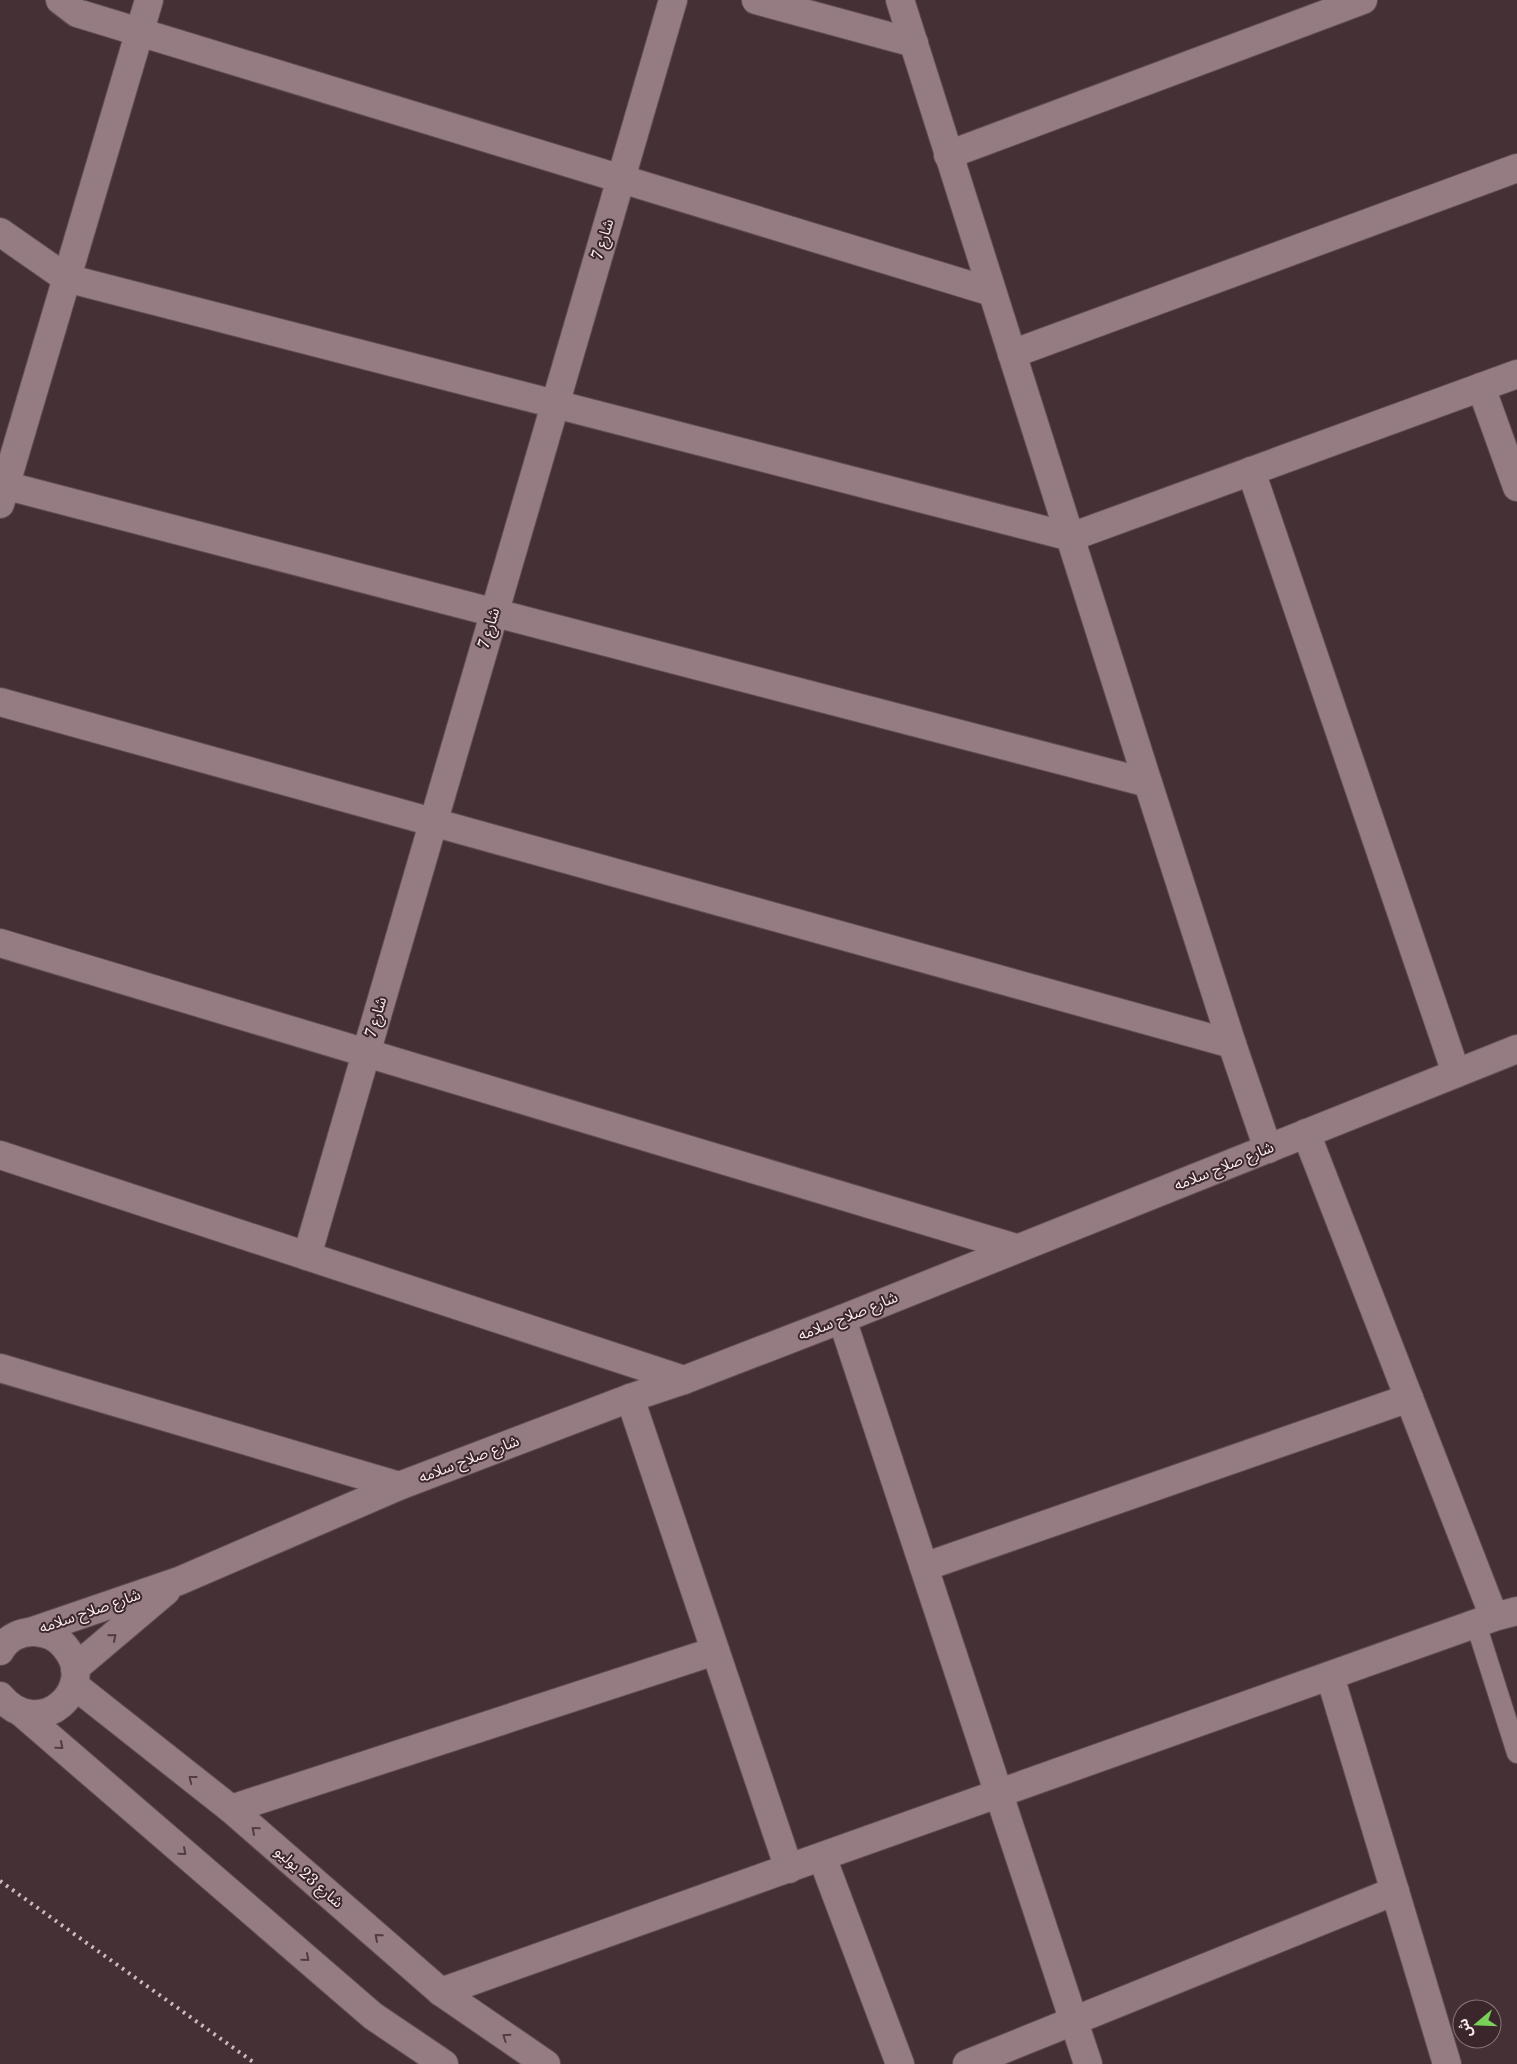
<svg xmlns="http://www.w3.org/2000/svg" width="1517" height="2064" font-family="'Libre Baskerville','Noto Sans Arabic',serif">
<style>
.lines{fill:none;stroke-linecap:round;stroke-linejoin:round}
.lane-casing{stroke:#614f53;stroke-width:22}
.street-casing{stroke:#614f53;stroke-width:30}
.lane{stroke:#957c82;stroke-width:20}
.street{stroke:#957c82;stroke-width:28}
.rail{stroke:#cbbbbe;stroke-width:4;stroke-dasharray:2.5 5;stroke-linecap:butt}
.oneway{stroke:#523c41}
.labels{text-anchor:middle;stroke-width:4;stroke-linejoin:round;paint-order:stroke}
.street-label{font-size:15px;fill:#f9ebed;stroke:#3b262b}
</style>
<rect width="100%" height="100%" fill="#453035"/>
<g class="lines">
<defs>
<polyline id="lane" points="1476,1624 1517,1753"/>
<g id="street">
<polyline points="60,0 77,13 992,292"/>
<polyline points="756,0 914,43"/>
<polyline points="900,0 1148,783 1232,1044 1268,1149"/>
<polyline points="948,155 1363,0"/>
<polyline points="0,232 66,278 1071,537 1517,374"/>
<polyline points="1012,354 1517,168"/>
<polyline points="1481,387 1517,487"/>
<polyline points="1251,471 1456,1073"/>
<polyline points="0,484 1148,783"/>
<polyline points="0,504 149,0"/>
<polyline points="0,702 1232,1044"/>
<polyline points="0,943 1016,1248"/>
<polyline points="1306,1133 1494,1617"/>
<polyline points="0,1155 684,1380"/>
<polyline points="307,1256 673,0"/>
<polyline points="842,1319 1088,2064"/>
<polyline points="0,1368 399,1486"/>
<polyline points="630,1398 789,1869"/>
<polyline points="924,1567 1409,1398"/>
<polyline points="30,1632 179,1581 399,1486 630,1398 684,1380 842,1319 1517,1049"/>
<path d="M 0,1651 C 7,1638 21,1631 35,1632 C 48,1633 57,1637 65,1647 C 100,1687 40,1744 0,1696"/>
<polyline points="75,1668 166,1591"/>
<polyline points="1330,1676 1447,2064"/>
<polyline points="74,1685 231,1809 441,1992 546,2064"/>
<polyline points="23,1714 373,2016 444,2064"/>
<polyline points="231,1809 715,1651"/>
<polyline points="822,1857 900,2064"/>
<polyline points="441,1992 1494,1617 1517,1611"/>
<polyline points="967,2064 1395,1891"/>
</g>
</defs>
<use href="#lane" class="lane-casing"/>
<use href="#street" class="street-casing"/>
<use href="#lane" class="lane"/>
<use href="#street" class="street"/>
<polyline class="rail" points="0,1881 256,2064"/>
</g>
<defs><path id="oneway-chevron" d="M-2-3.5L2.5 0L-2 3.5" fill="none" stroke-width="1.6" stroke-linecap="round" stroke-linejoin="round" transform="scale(1.25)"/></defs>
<g class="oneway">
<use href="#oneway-chevron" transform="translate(113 1637) rotate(-40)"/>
<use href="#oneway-chevron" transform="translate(60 1746) rotate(41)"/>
<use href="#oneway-chevron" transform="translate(192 1779) rotate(-142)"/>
<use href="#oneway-chevron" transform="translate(255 1830) rotate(-139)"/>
<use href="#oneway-chevron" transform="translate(183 1852) rotate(41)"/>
<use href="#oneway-chevron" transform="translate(378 1937) rotate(-139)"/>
<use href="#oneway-chevron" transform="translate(306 1958) rotate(41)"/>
<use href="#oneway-chevron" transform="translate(506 2037) rotate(-146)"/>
</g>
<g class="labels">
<g class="street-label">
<text transform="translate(603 239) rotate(-73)" y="5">شارع 7</text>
<text transform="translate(489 628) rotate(-74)" y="5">شارع 7</text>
<text transform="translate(376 1017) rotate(-74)" y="5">شارع 7</text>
<text transform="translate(1224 1166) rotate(-22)" y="5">شارع صلاح سلامه</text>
<text transform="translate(848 1316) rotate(-22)" y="5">شارع صلاح سلامه</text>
<text transform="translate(469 1459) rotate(-21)" y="5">شارع صلاح سلامه</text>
<text transform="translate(90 1611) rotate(-19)" y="5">شارع صلاح سلامه</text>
<text transform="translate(309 1877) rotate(41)" y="5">شارع 23 يوليو</text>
</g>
</g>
<g transform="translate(1477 2024) rotate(251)"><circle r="24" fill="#3b262b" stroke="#877579"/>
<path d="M0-4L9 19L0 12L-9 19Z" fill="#79d158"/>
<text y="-8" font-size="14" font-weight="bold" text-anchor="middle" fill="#f9ebed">ش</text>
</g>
</svg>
